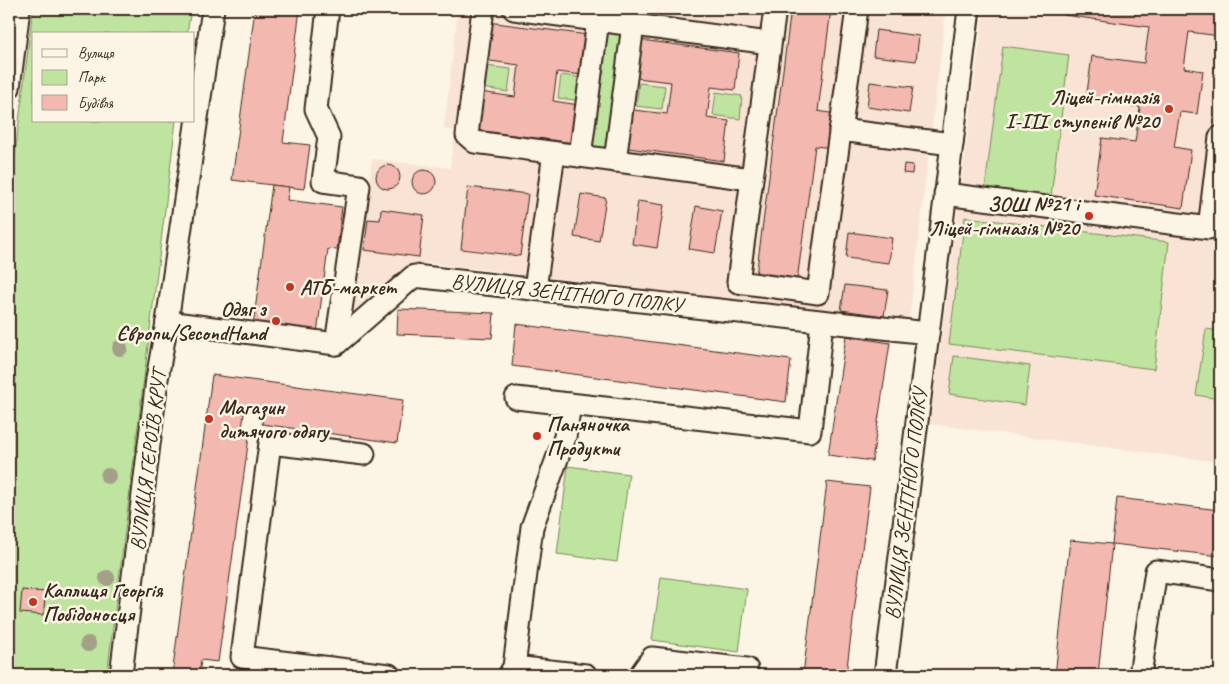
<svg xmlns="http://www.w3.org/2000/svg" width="1229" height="684" font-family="Caveat,sans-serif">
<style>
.built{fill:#f9e3d5}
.green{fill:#bee49f;stroke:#7c875e}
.building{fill:#f3b8af;stroke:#3b2a1e}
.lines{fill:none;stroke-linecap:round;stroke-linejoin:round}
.minor-casing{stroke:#3b2a1e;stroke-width:25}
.minor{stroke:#fcf5e5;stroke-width:21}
.tree{fill:#a49f89}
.poi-dot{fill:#c8321e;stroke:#fcf5e5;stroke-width:2}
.labels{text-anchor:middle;stroke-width:5;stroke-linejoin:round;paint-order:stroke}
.poi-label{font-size:21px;font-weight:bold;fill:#3b2a1e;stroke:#fcf5e5;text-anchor:start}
.street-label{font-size:21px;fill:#3b2a1e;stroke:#fcf5e5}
</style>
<rect width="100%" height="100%" fill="#fcf5e5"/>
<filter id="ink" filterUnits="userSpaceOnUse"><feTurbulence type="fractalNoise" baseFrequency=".02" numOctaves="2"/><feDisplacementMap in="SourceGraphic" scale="10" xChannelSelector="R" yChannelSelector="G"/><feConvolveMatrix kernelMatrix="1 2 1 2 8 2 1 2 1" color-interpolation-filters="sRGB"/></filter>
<g filter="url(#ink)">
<g class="built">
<polygon points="458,9 946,9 909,321 428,263 404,269 352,316 372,159 450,168 455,131 444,129"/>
<polygon points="984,9 1220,9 1220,462 930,424"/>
</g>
<g class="green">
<polygon points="33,9 191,9 187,34 34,34 34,121 176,121 107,675 9,675 9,202"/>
<polygon points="608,32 625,34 609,150 593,147"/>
<polygon points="1003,46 1069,55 1051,196 985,188"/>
<polygon points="485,66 511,69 508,92 482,88"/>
<polygon points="561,75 584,78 582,101 558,98"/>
<polygon points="639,83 665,86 662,109 636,106"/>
<polygon points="716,92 742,96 740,119 713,115"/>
<polygon points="965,217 1169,242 1154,369 949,344"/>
<polygon points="1206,329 1220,331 1220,399 1196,395"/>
<polygon points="954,356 1030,366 1025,405 949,394"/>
<polygon points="568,466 629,474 617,562 557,554"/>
<polygon points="661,577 747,589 739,652 652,640"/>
</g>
<g class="building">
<polygon points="255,9 300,9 283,142 310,145 304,189 232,180"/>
<polygon points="791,9 831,9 818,111 836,114 832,148 815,146 797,281 756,276"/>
<polygon points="1065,9 1220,9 1220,36 1189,32 1184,68 1203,71 1197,114 1180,112 1174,147 1191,150 1183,208 1094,195 1102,138 1135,142 1140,107 1086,100 1092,56 1144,63 1149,27 1064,15"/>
<polygon points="488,22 588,35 583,75 557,72 553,101 579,105 574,143 475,130 480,92 515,97 519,65 483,60"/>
<polygon points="876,30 919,36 916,61 873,56"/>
<polygon points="641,40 739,53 735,90 711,87 707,118 729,121 724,161 628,148 633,110 667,114 671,82 637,78"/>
<polygon points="870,82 913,87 909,113 867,107"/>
<polygon points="904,164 913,165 912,174 903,173"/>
<circle cx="388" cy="177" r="12"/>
<circle cx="424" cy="182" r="12"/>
<polygon points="272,185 289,187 287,200 342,207 337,250 328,249 317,334 253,325"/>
<polygon points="468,187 528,194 520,256 461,249"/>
<polygon points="581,194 606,198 599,241 574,237"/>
<polygon points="638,201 664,205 657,248 632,244"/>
<polygon points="696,206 722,211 715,253 689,249"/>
<polygon points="381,209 424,215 419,257 364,250 368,219 380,220"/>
<polygon points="849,232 892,238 889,263 846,258"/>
<polygon points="845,285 888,290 884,316 841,310"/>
<polygon points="398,309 494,313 492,338 397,334"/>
<polygon points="516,324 791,360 786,402 512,366"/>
<polygon points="846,336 890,343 872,461 828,455"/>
<polygon points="212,375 403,400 397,443 262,424 264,409 245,406 242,429 250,430 218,662 201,660 199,675 172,675"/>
<polygon points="827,482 870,487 846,675 803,675"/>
<polygon points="1117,498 1220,510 1220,556 1112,544"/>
<polygon points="1070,540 1112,544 1098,675 1055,675"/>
<polygon points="22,590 46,592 43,615 20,613"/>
</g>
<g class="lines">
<defs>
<g id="minor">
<polyline points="328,9 316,109 329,137 323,181 359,186 336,344"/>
<polyline points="483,9 467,135 475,142 751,179"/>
<polyline points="514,9 770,43"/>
<polyline points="775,9 738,282 818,293 857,9"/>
<polyline points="9,88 19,9"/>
<polyline points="840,130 952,144"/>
<polyline points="580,156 598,20"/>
<polyline points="615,161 633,25"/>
<polyline points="945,194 1209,228 1220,137"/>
<polyline points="535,289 554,153"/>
<polyline points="167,322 336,344 414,276 928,333"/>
<polyline points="516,398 810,431 822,322"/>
<polyline points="364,454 270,443 242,657 389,675"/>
<polyline points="514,667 586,675"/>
<polyline points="121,675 157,379 167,322 213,9"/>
<polyline points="509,675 514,667 532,527 565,437 570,404"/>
<polyline points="640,675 652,658 747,669"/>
<polyline points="885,675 969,9"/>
<polyline points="1140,675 1156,571 1220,580"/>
</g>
</defs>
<use href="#minor" class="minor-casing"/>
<use href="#minor" class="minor"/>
</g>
<g class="tree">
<circle cx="120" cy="348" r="8"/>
<circle cx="108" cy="476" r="8"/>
<circle cx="107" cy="578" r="8"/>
<circle cx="88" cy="644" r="8"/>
</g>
</g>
<g class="poi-dot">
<circle cx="1169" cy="109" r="5"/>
<circle cx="1089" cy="216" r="5"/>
<circle cx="290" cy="287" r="5"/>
<circle cx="276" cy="321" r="5"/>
<circle cx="209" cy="419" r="5"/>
<circle cx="537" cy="436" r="5"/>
<circle cx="33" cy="602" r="5"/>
</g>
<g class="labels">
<g class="poi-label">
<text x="1159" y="104" text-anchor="end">Ліцей-гімназія<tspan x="1159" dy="24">I-III ступенів №20</tspan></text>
<text x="1079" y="211" text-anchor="end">ЗОШ №21 і<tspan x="1079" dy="24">Ліцей-гімназія №20</tspan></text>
<text x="300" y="294">АТБ-маркет</text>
<text x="266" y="316" text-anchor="end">Одяг з<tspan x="266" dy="24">Європи/SecondHand</tspan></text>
<text x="219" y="414">Магазин<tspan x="219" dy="24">дитячого одягу</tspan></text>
<text x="547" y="431">Паняночка<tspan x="547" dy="24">Продукти</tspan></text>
<text x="43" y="597">Каплиця Георгія<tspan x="43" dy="24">Побідоносця</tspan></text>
</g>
<g class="street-label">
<text transform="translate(567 293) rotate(6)" y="7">ВУЛИЦЯ ЗЕНІТНОГО ПОЛКУ</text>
<text transform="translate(148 460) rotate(-83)" y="7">ВУЛИЦЯ ГЕРОЇВ КРУТ</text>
<text transform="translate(906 504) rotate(-83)" y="7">ВУЛИЦЯ ЗЕНІТНОГО ПОЛКУ</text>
</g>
</g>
<rect width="1229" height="684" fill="none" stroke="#fcf5e5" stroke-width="30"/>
<rect x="15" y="15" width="1199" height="654" fill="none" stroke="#3b2a1e" stroke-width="2" filter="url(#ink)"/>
<rect x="32" y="32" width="162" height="90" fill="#fcf5e5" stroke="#afa495"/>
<rect x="42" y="49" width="25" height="8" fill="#fcf5e5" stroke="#afa495"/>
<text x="78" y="58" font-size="15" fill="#3b2a1e">Вулиця</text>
<rect x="42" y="70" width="25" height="15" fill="#bee49f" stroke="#afa495"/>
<text x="78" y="82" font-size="15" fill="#3b2a1e">Парк</text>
<rect x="42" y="95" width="25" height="15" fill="#f3b8af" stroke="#afa495"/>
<text x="78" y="108" font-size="15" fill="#3b2a1e">Будівля</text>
</svg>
